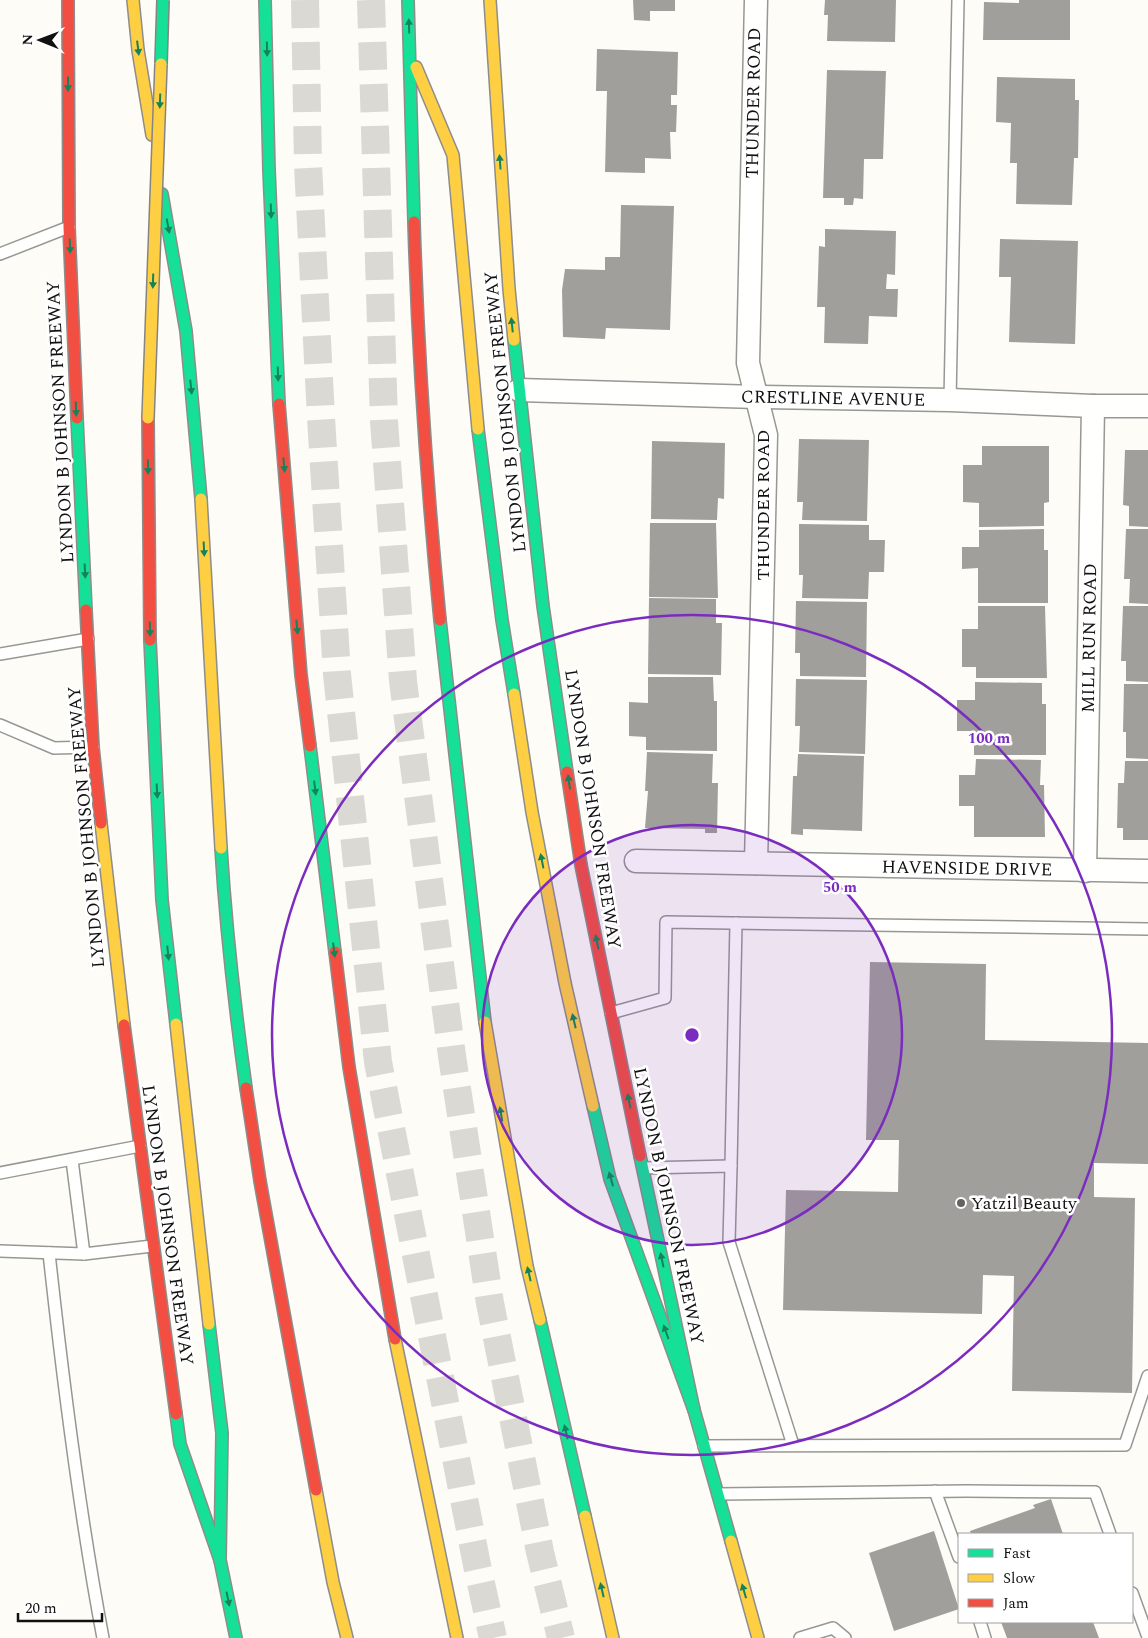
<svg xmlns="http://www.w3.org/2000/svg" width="1148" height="1638" font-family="Spectral,serif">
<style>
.building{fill:#a19f9c}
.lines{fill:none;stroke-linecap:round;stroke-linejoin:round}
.highway-tunnel{stroke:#dad9d4;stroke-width:28;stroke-dasharray:28 14;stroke-linecap:butt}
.lane-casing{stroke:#979795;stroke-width:14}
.street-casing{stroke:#979795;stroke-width:25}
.fast-casing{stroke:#8e8d8b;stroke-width:14}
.slow-casing{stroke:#8e8d8b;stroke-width:14}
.jam-casing{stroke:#8e8d8b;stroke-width:14}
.lane{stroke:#fffffe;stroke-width:11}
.street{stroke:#fffffe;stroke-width:22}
.fast{stroke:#16e098;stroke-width:11}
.slow{stroke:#ffcf43;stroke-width:11}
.jam{stroke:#f24e42;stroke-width:11}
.fast-bridge-casing{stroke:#858482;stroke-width:14;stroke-linecap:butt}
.slow-bridge-casing{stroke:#858482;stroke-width:14;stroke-linecap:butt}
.fast-bridge{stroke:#16e098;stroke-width:11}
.slow-bridge{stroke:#ffcf43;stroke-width:11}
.oneway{fill:#14835b}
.ring{fill:none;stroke:#7b2cbf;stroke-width:2.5}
.poi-dot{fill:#646362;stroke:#fff;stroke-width:2}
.labels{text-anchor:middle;stroke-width:5;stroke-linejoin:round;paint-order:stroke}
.street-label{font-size:18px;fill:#111;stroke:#fff}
.poi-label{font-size:18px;fill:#111;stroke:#fff;text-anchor:start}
.centre{fill:#7b2cbf;stroke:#fff;stroke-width:2.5}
.ring-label{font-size:15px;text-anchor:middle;font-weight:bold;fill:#7b2cbf;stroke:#fff;stroke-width:5;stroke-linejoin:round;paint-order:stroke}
</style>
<rect width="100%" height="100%" fill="#fdfcf7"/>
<g class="building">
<polygon points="633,0 675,0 675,11 650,11 650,21 634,20"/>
<polygon points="825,0 896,0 895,42 827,41 828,15 824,15"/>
<polygon points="1019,0 1070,0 1070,40 983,40 984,2 1019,3"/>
<polygon points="597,49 678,52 677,95 671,95 671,105 677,105 676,132 670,132 671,159 645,158 645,173 605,172 607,91 596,91"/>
<polygon points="827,70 886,71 883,159 864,159 863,199 854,198 853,205 844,205 844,198 823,198"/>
<polygon points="997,77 1075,79 1075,100 1079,100 1078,158 1074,158 1072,205 1016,204 1017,163 1010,163 1011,123 996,122"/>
<polygon points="621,205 674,206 670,330 606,328 605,339 563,337 562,290 565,269 605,270 605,257 620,257"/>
<polygon points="825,229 896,231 895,275 887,274 886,289 898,289 897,317 869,316 868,344 824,343 825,307 817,307 819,246 825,247"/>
<polygon points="1000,239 1078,241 1075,344 1009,342 1011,277 999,277"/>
<polygon points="799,439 869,440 867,521 802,520 803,502 797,502"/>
<polygon points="652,441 725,443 724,499 718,498 717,520 651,519"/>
<polygon points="982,446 1049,446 1049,502 1044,503 1044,526 979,527 979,503 963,502 963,465 982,465"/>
<polygon points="1125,450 1148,450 1148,527 1129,526 1129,506 1123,505"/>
<polygon points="650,523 716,523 718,598 649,597"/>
<polygon points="799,524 869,525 869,540 885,540 884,572 869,572 868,599 802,598 803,575 799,575"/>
<polygon points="1044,529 1044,550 1048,550 1048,603 978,603 978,568 962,569 962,547 979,547 979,530"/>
<polygon points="1126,529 1148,529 1148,604 1129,603 1130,579 1124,579"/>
<polygon points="649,598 716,599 716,623 722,623 721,675 648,674"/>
<polygon points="796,601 867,602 866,677 800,676 800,653 795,653"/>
<polygon points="978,606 1045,606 1047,678 976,678 976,667 962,667 962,629 978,629"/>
<polygon points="1123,606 1148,606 1148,682 1126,681 1126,661 1121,661"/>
<polygon points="648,677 713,677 714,701 717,701 717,751 646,750 646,737 629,736 629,702 648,703"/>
<polygon points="796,679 867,680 865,754 799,752 800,726 795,726"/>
<polygon points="975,682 1042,683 1042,704 1046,704 1046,755 974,755 974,731 957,731 957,700 975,700"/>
<polygon points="1124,684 1148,684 1148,759 1126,758 1126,732 1123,732"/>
<polygon points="647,752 713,754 712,783 718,783 717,833 705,833 705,829 645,828 648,791 645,791"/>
<polygon points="798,754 864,756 862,831 803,829 803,835 791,834 793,776 797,776"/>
<polygon points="976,759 1041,760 1040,785 1044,785 1045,837 974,837 974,806 959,806 959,775 975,775"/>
<polygon points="1125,761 1148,761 1148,840 1123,840 1123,828 1117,828 1118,783 1124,783"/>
<polygon points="870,962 986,964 985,1040 1148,1043 1148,1164 1094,1163 1094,1197 1135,1198 1132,1393 1012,1391 1014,1276 983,1275 982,1314 783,1310 786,1190 898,1192 899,1140 866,1140"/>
<polygon points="1051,1499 1063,1534 971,1534 970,1531 1035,1508 1033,1505"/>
<polygon points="934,1531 959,1609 894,1631 869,1553"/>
<polygon points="1001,1622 1093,1622 1099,1638 1007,1638"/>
</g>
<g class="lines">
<g class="highway-tunnel">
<polyline points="305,0 308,165 321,418 337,674 378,1062 477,1565 493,1638"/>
<polyline points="371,0 384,421 403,681 452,1056 490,1303 540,1552 561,1638"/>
</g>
<defs>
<g id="lane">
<polyline points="0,254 69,227"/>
<polyline points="950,400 958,0"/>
<polyline points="0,654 88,639"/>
<polyline points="0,725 54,748 93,747"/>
<polyline points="611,1013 665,998 666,922 1148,929"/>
<polyline points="72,1160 84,1254"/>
<polyline points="731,1166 736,923"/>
<polyline points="643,1168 731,1166 729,1242 793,1445"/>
<polyline points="0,1173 140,1146"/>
<polyline points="0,1251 84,1254 152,1246"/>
<path d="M 49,1253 C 63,1382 79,1511 103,1638"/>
<polyline points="704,1446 1125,1445 1148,1376"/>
<polyline points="935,1491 959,1557"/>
<polyline points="718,1494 966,1491 1095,1492 1110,1534"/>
<polyline points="1132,1593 1148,1637"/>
<polyline points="980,1622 985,1638"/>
<polyline points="800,1638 833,1628 845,1638"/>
</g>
<g id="street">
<polyline points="756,0 748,363 766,435 756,863"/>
<polyline points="519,390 757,397 950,400 1093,406 1148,406"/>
<polyline points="636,861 1148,871"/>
<polyline points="1085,871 1093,406"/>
</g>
<g id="fast">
<polyline points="265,0 269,170 279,404"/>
<polyline points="408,0 414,222"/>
<polyline points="162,194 186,331 201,499"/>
<polyline points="514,340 543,606 567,772"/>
<polyline points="77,418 86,610"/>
<polyline points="478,429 502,620 514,694"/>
<polyline points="440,620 485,1022"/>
<polyline points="150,640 162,900 176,1024"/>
<polyline points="310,746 335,952"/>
<path d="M 221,848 C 226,929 235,1009 246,1088"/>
<polyline points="593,1106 610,1179 694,1410"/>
<polyline points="640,1156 694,1410 731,1541"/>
<polyline points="540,1320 585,1516"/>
<polyline points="209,1324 222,1433 220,1560"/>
<polyline points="176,1414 180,1444 220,1560 236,1638"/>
</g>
<g id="slow">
<polyline points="133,0 138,50 152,135"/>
<polyline points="490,0 509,289 514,340"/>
<polyline points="416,67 453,155 478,429"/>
<polyline points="201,499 221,848"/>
<polyline points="514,694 532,812 565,983 593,1106"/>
<polyline points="101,823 124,1025"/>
<polyline points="485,1022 527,1266 540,1320"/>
<polyline points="176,1024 209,1324"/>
<polyline points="395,1339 457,1638"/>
<polyline points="316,1490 333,1582 347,1638"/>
<polyline points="585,1516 613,1638"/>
<polyline points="731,1541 758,1638"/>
</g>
<g id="jam">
<polyline points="68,0 69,227 77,418"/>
<path d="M 414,222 C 418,355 427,487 440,620"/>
<polyline points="279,404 301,675 310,746"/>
<polyline points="148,418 150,640"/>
<polyline points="86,610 93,747 101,823"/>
<polyline points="567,772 581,865 640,1156"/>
<polyline points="335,952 349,1067 395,1339"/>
<polyline points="124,1025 176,1414"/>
<polyline points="246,1088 260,1181 316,1490"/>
</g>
</defs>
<use href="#lane" class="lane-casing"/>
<use href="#street" class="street-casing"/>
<use href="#fast" class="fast-casing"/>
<use href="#slow" class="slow-casing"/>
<use href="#jam" class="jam-casing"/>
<use href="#lane" class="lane"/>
<use href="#street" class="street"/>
<use href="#fast" class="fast"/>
<use href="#slow" class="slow"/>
<use href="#jam" class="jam"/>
<defs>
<polyline id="fast-bridge" points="161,64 163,0"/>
<polyline id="slow-bridge" points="148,418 161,64"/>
</defs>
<use href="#fast-bridge" class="fast-bridge-casing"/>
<use href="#slow-bridge" class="slow-bridge-casing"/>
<use href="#fast-bridge" class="fast-bridge"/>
<use href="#slow-bridge" class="slow-bridge"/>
</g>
<defs><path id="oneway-solid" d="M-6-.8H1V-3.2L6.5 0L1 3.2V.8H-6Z" transform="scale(1.25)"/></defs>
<g class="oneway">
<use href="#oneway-solid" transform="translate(409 26) rotate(-92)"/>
<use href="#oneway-solid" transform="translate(138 48) rotate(83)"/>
<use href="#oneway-solid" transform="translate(267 49) rotate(89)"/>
<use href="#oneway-solid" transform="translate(68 84) rotate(90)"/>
<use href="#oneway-solid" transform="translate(160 101) rotate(92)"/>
<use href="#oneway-solid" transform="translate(500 162) rotate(-94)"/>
<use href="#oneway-solid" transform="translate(271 211) rotate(88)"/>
<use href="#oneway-solid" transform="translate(168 226) rotate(80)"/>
<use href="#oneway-solid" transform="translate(70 246) rotate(88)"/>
<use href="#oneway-solid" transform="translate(153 281) rotate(92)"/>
<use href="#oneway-solid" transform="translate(512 325) rotate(-96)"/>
<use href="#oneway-solid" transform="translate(278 374) rotate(88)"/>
<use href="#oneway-solid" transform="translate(191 387) rotate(84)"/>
<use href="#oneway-solid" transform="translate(76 409) rotate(88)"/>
<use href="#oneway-solid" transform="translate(284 465) rotate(85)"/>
<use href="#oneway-solid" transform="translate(148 467) rotate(89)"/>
<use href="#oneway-solid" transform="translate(204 549) rotate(87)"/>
<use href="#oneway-solid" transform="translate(85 571) rotate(87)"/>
<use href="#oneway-solid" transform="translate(297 627) rotate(85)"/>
<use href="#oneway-solid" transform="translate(150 629) rotate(89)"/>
<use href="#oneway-solid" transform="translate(569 782) rotate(-98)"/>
<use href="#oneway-solid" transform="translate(315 788) rotate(83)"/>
<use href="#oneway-solid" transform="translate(157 791) rotate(87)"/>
<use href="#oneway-solid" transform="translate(542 861) rotate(-101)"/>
<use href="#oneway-solid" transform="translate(597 942) rotate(-102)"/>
<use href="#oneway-solid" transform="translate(334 950) rotate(83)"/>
<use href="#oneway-solid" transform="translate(168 953) rotate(84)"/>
<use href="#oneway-solid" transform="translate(574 1021) rotate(-103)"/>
<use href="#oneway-solid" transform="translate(629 1101) rotate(-101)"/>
<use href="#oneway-solid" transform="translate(501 1114) rotate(-100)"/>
<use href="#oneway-solid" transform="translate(611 1179) rotate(-106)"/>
<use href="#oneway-solid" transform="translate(662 1260) rotate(-102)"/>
<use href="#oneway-solid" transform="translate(529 1274) rotate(-103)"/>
<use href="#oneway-solid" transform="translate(666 1332) rotate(-110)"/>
<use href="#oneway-solid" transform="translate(566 1432) rotate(-103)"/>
<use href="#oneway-solid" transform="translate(602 1590) rotate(-103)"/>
<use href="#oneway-solid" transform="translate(744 1591) rotate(-106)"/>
<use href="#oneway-solid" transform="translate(228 1599) rotate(78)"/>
</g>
<circle cx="692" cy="1035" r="210" fill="#7b2cbf" fill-opacity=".12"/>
<g class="ring">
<circle cx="692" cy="1035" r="210"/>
<circle cx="692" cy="1035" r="420"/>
</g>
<circle class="poi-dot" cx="961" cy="1203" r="5"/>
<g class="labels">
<g class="street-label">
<text transform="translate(753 103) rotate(-89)" y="6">THUNDER ROAD</text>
<text transform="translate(833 398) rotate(1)" y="6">CRESTLINE AVENUE</text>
<text transform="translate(505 412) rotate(-96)" y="6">LYNDON B JOHNSON FREEWAY</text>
<text transform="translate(60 422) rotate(-93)" y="6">LYNDON B JOHNSON FREEWAY</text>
<text transform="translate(763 505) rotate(-90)" y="6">THUNDER ROAD</text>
<text transform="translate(1089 638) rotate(-89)" y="6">MILL RUN ROAD</text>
<text transform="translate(593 809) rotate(81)" y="6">LYNDON B JOHNSON FREEWAY</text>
<text transform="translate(86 827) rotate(-95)" y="6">LYNDON B JOHNSON FREEWAY</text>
<text transform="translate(967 868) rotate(1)" y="6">HAVENSIDE DRIVE</text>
<text transform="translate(669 1206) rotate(78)" y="6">LYNDON B JOHNSON FREEWAY</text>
<text transform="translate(168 1225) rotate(82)" y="6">LYNDON B JOHNSON FREEWAY</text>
</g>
<g class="poi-label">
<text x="971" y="1209">Yatzil Beauty</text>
</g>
</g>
<circle cx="692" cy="1035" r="8" class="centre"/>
<g class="ring-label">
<text x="989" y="743">100 m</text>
<text x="840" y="892">50 m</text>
</g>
<rect x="958" y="1533" width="175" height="90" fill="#ffffff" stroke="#a0a0a0"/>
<rect x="968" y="1549" width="25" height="8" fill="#16e098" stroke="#a0a0a0"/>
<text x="1003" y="1558" font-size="15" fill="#111111">Fast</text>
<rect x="968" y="1574" width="25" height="8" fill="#ffcf43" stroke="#a0a0a0"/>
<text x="1003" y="1583" font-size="15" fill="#111111">Slow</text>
<rect x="968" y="1599" width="25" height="8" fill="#f24e42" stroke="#a0a0a0"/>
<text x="1003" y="1608" font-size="15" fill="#111111">Jam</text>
<g transform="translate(40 40) rotate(271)" stroke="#ffffff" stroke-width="4" paint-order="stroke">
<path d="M0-4L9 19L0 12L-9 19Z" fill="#111111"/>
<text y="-8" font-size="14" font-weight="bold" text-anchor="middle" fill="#111111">N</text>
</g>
<path d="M18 1613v8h84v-8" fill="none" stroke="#111111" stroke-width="2.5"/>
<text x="25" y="1613" font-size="15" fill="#111111" stroke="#ffffff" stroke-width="4" paint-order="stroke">20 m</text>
</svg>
